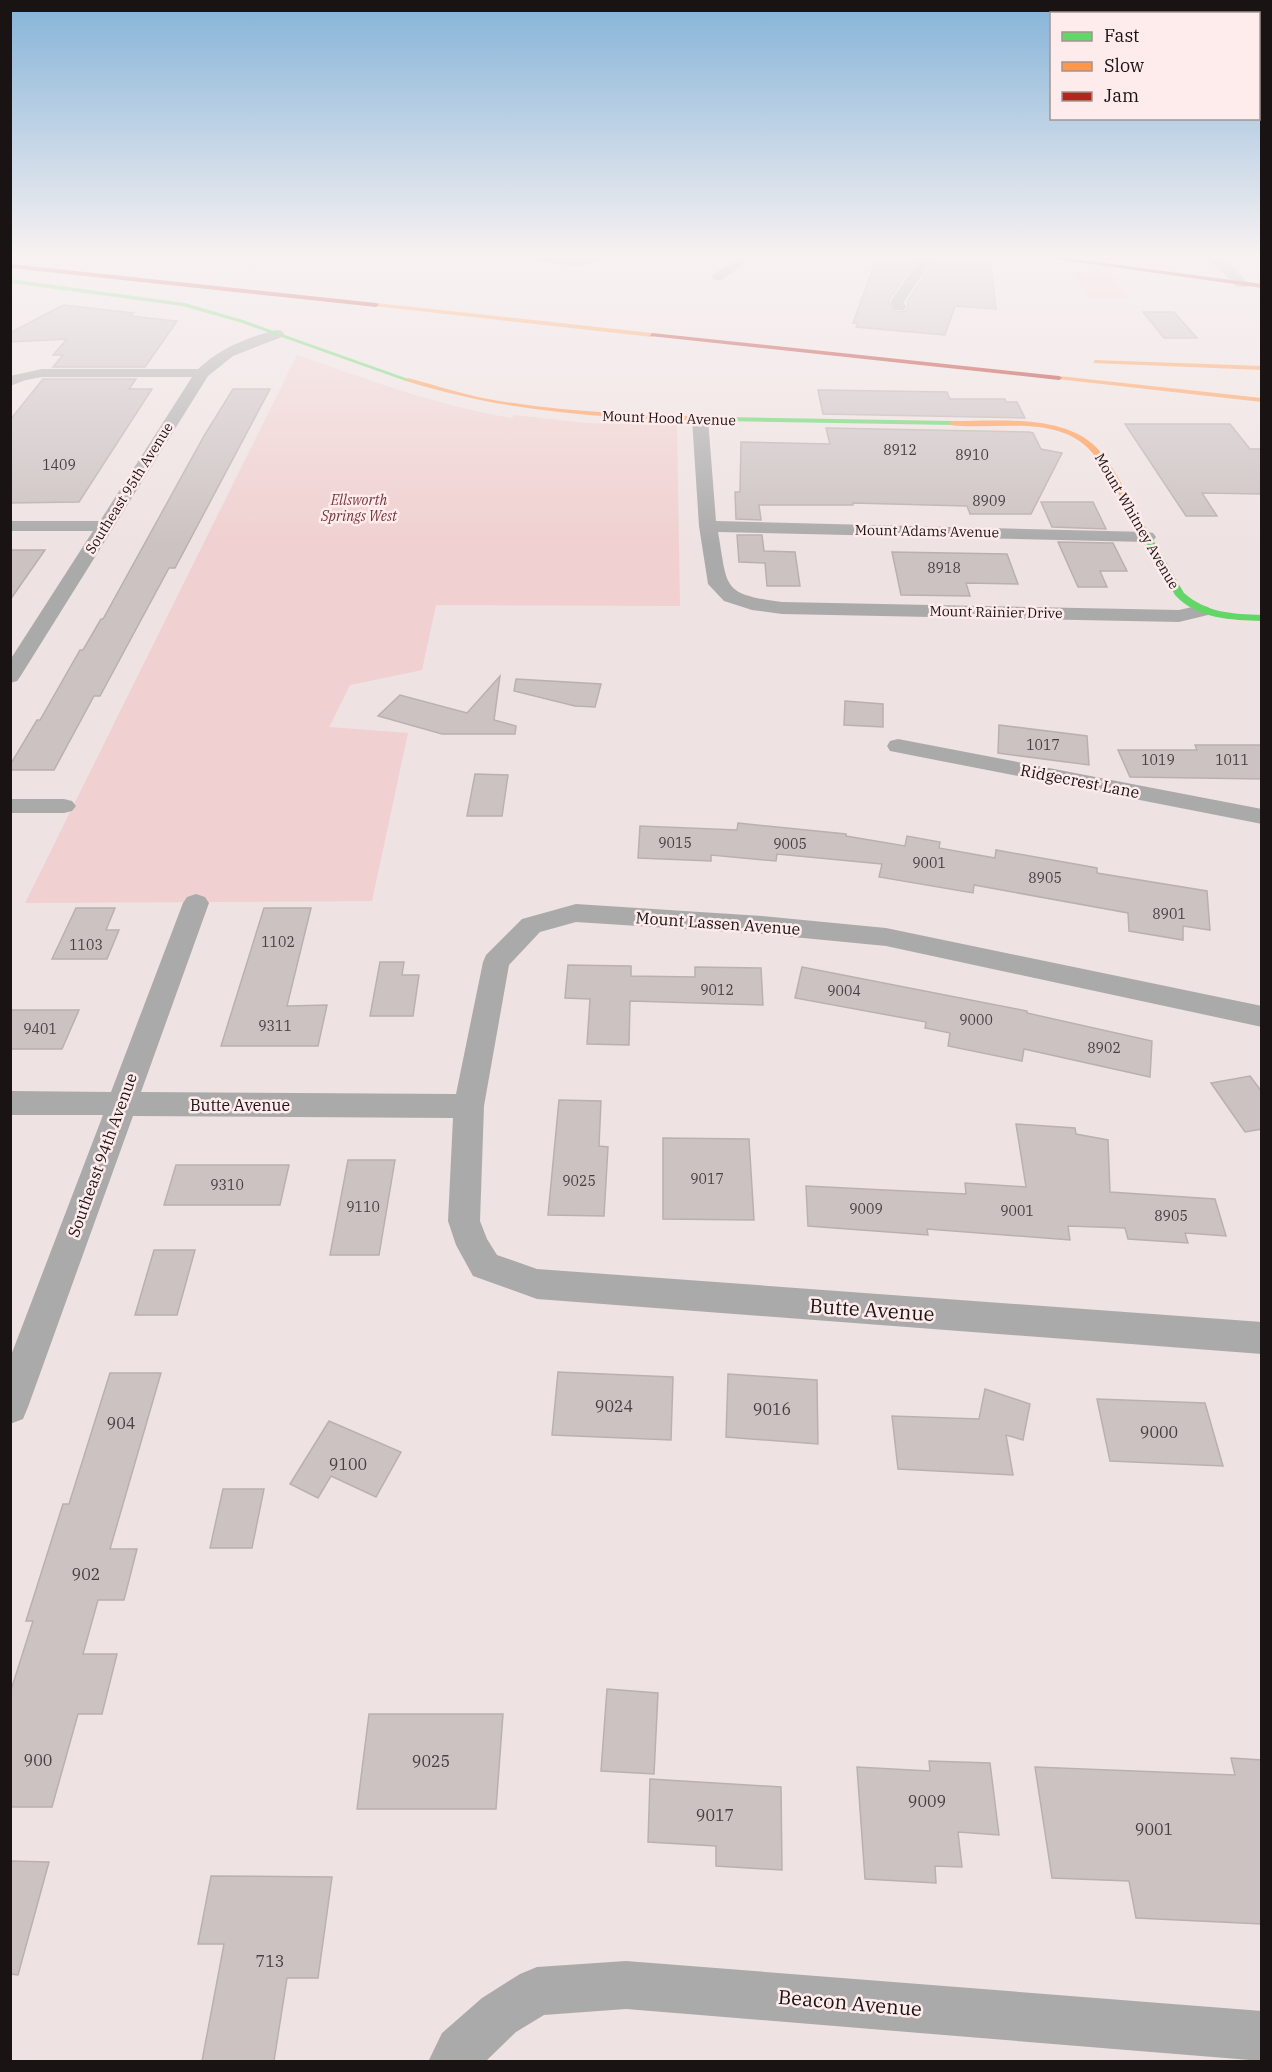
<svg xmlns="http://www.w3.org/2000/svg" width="1272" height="2072" font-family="'IBM Plex Serif',serif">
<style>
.green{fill:#f0d0d0}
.building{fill:#ccc2c2;stroke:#bbb0b0;stroke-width:1.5}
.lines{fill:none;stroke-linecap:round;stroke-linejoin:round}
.street{fill:#abaaab;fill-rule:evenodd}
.fast{fill:#63d668;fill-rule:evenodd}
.slow{fill:#ff974d;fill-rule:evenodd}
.jam{fill:#b3261e;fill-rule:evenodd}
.labels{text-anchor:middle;stroke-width:5;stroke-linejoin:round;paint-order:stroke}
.far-street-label{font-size:14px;fill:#1a1313;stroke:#feebeb}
.number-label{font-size:14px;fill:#463f3f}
.far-park-label{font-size:14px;font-style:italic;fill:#78373b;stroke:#feebeb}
.street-label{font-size:16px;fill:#1a1313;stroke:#feebeb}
.near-number-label{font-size:16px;fill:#463f3f}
.near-street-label{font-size:20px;fill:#1a1313;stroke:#feebeb}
</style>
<rect width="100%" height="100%" fill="#efe2e2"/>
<g class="green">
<polygon points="1071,273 1110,273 1129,298 1089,298"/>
<path d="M 297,355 C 369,380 438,406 512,418 L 514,415 L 587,423 L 677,425 L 680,606 L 436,605 L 422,670 L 350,685 L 329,727 L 408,733 L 372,901 L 25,903 Z"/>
</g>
<g class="building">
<polygon points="881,255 918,258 888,301 894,312 906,311 908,306 907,302 935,259 948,261 952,255 990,260 996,309 955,306 945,335 856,327 858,323 853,323 873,268"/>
<polygon points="63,305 134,313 130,316 177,321 145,367 53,367 63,355 53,355 67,339 10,342 10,333"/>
<polygon points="1143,312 1174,312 1197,338 1164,338"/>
<polygon points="43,379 136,379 129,389 152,389 79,502 10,503 10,420"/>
<polygon points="233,389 270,389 175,568 169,568 100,696 94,696 54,770 10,770 10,765 37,720 40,720 80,650 83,650 101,619 103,619 204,436"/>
<polygon points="818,390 947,392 950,399 1005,399 1006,402 1017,402 1025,418 823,414"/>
<polygon points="1125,424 1230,424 1250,449 1262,449 1262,494 1202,493 1217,516 1186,516"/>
<polygon points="826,428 1029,432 1033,433 1041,449 1062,453 1031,514 970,514 967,506 853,503 853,505 759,505 761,520 736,519 735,492 740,492 741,442 830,444"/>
<polygon points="1041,502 1093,502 1106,529 1052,527"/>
<polygon points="737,535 762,535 764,551 795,552 800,586 767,586 765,563 739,562"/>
<polygon points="1058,542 1113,543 1127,571 1100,571 1107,587 1078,587"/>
<polygon points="10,550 45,550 10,600"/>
<polygon points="892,552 1007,554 1018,584 966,583 970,596 901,595"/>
<polygon points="500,676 494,720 516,726 515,734 442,734 378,716 400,695 467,713"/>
<polygon points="516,679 601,684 595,707 575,706 514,691"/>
<polygon points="845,701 883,704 883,727 844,725"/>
<polygon points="999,725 1087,736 1089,765 998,753"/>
<polygon points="1195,745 1262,745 1262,779 1130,777 1118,750 1197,750"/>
<polygon points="475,774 508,775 502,816 467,816"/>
<polygon points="738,823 846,834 846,836 905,846 907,836 940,842 939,848 995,858 996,850 1097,868 1097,873 1207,891 1210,930 1183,926 1183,940 1129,931 1128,913 974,885 973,893 879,877 882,864 777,854 776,861 711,855 711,861 638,858 640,826 737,830"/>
<polygon points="76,908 115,908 106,930 119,930 107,959 52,959"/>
<polygon points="264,908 311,908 287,1006 327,1005 318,1046 221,1046"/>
<polygon points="380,962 404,962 402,975 419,975 413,1016 370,1016"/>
<polygon points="568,965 631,966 631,976 695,977 695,967 761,968 763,1005 630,1001 629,1045 587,1044 590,999 565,998"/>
<polygon points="802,967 1027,1011 1027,1013 1152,1041 1150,1077 1024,1049 1022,1061 948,1046 950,1033 925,1028 926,1022 795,998"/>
<polygon points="10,1010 79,1010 62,1049 10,1049"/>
<polygon points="1250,1076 1262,1092 1262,1129 1245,1132 1211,1083"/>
<polygon points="559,1100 601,1101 599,1146 608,1147 604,1216 548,1215"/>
<polygon points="1016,1124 1075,1128 1076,1134 1108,1140 1110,1192 1215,1199 1226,1236 1185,1233 1188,1243 1128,1239 1125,1228 1068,1226 1070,1240 927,1229 928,1235 808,1226 806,1186 966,1194 965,1183 1026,1187"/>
<polygon points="663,1138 749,1139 754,1220 663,1219"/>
<polygon points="348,1160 395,1160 379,1255 330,1255"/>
<polygon points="176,1165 289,1165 280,1205 164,1205"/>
<polygon points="154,1250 195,1250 177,1315 135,1315"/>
<polygon points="558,1372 673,1377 671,1440 552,1435"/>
<polygon points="110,1373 161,1373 110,1549 137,1549 124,1600 98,1600 83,1654 117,1654 102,1714 78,1714 52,1807 10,1807 10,1693 33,1621 26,1621 63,1504 69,1504"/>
<polygon points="728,1374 817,1380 818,1444 726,1437"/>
<polygon points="985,1389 1030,1404 1023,1440 1006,1435 1013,1475 898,1469 892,1416 979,1419"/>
<polygon points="1097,1399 1205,1403 1223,1466 1110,1461"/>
<polygon points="329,1421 401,1452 376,1497 331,1476 318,1498 290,1484"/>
<polygon points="223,1489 264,1489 252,1548 210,1548"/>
<polygon points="607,1689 658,1693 654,1774 601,1771"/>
<polygon points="369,1714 503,1714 496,1809 357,1809"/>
<polygon points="1231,1758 1262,1760 1262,1924 1136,1918 1129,1881 1052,1878 1035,1767 1235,1775"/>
<polygon points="929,1761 990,1763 999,1835 958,1832 962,1867 935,1866 936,1883 865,1879 857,1767 930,1771"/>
<polygon points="650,1779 781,1787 782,1870 716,1866 716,1846 648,1842"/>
<polygon points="10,1861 49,1862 18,1975 10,1974"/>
<polygon points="211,1876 332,1877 318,1978 287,1978 274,2061 202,2061 224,1944 198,1944"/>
</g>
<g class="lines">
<g class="street">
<polygon points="516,255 550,255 578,258 591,255 611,255 609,258 578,266 522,259"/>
<polygon points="742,255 756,255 722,280 714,280 712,277 714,274"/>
<polygon points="923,255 935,255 904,302 906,307 904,310 894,310 890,302"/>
<path d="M 1199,255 C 1222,254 1234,266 1248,284 L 1247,287 L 1237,287 L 1215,265 Z"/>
<path d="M 277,330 L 282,331 L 284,334 L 282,337 L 233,356 L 208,376 L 20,677 L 17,681 L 10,683 L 10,660 L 93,531 L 10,531 L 10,521 L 100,521 L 192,377 L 42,377 L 26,380 L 10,386 L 10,376 L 42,369 L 198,369 C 220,348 248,337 277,330 Z"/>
<path d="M 700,414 L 708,419 L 716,521 L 1147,532 L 1153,533 L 1156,537 L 1153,541 L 1147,542 L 718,532 C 728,588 721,594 782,602 L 1179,610 L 1201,605 L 1208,607 L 1211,611 L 1208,615 L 1179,622 L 782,614 L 752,610 L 724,601 L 708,584 L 699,526 L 692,419 Z"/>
<polygon points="898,739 1262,809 1262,824 890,751 887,746 890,741"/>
<polygon points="10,799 64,799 72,801 76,806 72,811 64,813 10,813"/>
<polygon points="196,894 205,897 209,903 141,1092 456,1094 483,962 486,955 522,919 576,904 762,916 886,928 1262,1006 1262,1027 886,946 762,934 576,922 540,932 509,965 484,1106 480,1221 487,1239 497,1255 537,1269 1262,1322 1262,1354 537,1299 473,1276 456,1245 448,1221 453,1118 133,1116 28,1407 23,1419 10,1424 10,1358 103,1115 10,1115 10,1091 111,1092 183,903 187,897"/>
<polygon points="626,1961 1262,2011 1262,2061 626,2009 544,2015 516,2032 485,2062 428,2062 442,2033 482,1998 520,1974 537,1967"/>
</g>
<g class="fast">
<polygon points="10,279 185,303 243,320 411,380 406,381 239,322 182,306 10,283"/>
<polygon points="725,417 953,421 957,423 953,425 722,421 721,419"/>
<path d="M 1133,516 L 1139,516 L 1184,593 C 1207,613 1232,614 1262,615 L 1262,621 C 1231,620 1197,619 1175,595 L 1132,518 Z"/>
</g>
<g class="slow">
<polygon points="376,303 652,333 655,335 652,337 374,306"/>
<polygon points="1095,360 1262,366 1262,370 1093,363"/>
<polygon points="1059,376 1262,398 1262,402 1057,379"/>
<path d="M 408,378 C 435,385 461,394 488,399 C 566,413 646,415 725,417 L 729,419 L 725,421 C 615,419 512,414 406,381 Z"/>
<path d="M 953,421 C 996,421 1063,414 1096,447 C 1115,466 1126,495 1140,518 L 1133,520 C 1120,499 1111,475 1095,456 C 1061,412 998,431 950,425 L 949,423 Z"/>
</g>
<g class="jam">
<polygon points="1028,255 1043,255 1262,284 1262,288"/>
<polygon points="10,264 376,303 379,305 376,307 10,268"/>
<polygon points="652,333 1059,376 1062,378 1059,380 650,336"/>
</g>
</g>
<linearGradient id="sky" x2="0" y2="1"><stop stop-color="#85b3d8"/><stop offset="0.47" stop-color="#f8f2f2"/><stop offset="1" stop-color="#f8f2f2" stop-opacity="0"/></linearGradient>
<rect width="1272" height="545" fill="url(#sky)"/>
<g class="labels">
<g class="far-street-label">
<text transform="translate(669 418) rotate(2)" y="5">Mount Hood Avenue</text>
<text transform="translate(129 488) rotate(-58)" y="5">Southeast 95th Avenue</text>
<text transform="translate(1137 521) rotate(60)" y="5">Mount Whitney Avenue</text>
<text transform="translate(927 531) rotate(1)" y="5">Mount Adams Avenue</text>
<text transform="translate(996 612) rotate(1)" y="5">Mount Rainier Drive</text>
</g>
<g class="number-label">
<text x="900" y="455">8912</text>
<text x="972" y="460">8910</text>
<text x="59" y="470">1409</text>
<text x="989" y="506">8909</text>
<text x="944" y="573">8918</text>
<text x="1043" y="750">1017</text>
<text x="1158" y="765">1019</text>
<text x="1232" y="765">1011</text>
<text x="675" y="848">9015</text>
<text x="790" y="849">9005</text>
<text x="929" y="868">9001</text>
<text x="1045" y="883">8905</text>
<text x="1169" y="919">8901</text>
<text x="278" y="947">1102</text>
<text x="86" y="950">1103</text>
<text x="717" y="995">9012</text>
<text x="844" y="996">9004</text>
<text x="976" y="1025">9000</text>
<text x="275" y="1031">9311</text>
<text x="40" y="1034">9401</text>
<text x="1104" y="1053">8902</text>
<text x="707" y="1184">9017</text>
<text x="579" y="1186">9025</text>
<text x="227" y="1190">9310</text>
<text x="363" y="1212">9110</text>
<text x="866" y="1214">9009</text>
<text x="1017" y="1216">9001</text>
<text x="1171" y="1221">8905</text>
</g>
<g class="far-park-label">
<text x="359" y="505">Ellsworth<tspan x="359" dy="16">Springs West</tspan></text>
</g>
<g class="street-label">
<text transform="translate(1080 781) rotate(11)" y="6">Ridgecrest Lane</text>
<text transform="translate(718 923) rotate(4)" y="6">Mount Lassen Avenue</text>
<text x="240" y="1111">Butte Avenue</text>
<text transform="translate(102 1155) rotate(-70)" y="6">Southeast 94th Avenue</text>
</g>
<g class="near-number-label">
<text x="614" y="1412">9024</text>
<text x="772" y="1415">9016</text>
<text x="121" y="1429">904</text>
<text x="1159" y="1438">9000</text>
<text x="348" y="1470">9100</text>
<text x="86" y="1580">902</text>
<text x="38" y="1766">900</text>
<text x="431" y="1767">9025</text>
<text x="927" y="1807">9009</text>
<text x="715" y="1821">9017</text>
<text x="1154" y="1835">9001</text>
<text x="270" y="1967">713</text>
</g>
<g class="near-street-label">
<text transform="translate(872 1310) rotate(4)" y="7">Butte Avenue</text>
<text transform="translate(850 2003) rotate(5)" y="7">Beacon Avenue</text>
</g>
</g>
<rect width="1272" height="2072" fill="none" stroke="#1a1313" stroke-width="24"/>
<rect x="1050" y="12" width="210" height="108" fill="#feebeb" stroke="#a39595" stroke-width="1.5"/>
<rect x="1062" y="32" width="30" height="9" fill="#63d668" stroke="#a39595" stroke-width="1.5"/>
<text x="1104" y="42" font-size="18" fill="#1a1313">Fast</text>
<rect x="1062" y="62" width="30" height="9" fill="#ff974d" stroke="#a39595" stroke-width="1.5"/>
<text x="1104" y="72" font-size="18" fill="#1a1313">Slow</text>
<rect x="1062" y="92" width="30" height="9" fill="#b3261e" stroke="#a39595" stroke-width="1.5"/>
<text x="1104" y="102" font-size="18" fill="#1a1313">Jam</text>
</svg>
